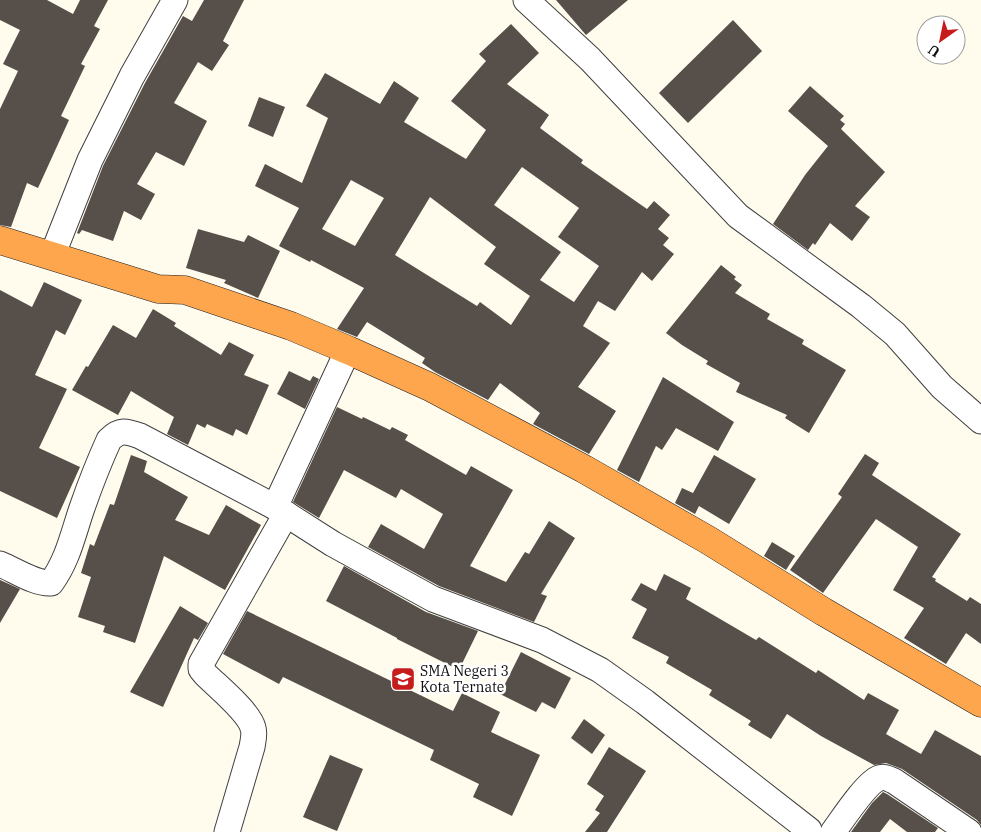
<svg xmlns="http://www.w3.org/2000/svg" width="981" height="832" font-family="'IBM Plex Serif',serif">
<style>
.building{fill:#574f49;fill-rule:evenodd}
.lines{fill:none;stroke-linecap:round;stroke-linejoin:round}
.minor-casing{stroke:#404040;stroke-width:27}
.highway-casing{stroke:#1e1e1e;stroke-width:29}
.minor{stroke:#fff;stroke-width:25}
.highway{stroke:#fea64d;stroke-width:28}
.labels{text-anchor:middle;stroke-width:5;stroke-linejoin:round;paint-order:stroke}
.poi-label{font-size:14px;fill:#0d0d0d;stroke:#fff;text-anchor:start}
</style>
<rect width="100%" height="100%" fill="#fffcee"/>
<g class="building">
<polygon points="0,0 47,0 73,14 80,0 108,0 94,26 100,29 81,64 85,66 61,116 69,120 38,188 27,183 11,227 0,225 0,109 18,71 3,64 20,30 0,20"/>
<polygon points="204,0 244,0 223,41 229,45 212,71 198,62 174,103 207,121 184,166 156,152 137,184 155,194 141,220 124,211 113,241 82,230 79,234 77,233 103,166 145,83 183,16 192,21"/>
<polygon points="556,0 628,0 586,35"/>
<polygon points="733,20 762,51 688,123 659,93"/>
<path d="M 511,24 L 539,53 L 507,84 L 549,115 L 540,128 L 583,160 L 581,163 L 647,209 L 654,201 L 670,215 L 658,229 L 669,238 L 663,245 L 674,254 L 652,281 L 642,272 L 615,311 L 598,301 L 583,326 L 610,343 L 578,387 L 616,411 L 589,454 L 533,424 L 540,413 L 500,383 L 488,400 L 435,372 L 422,363 L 425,358 L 367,322 L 357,337 L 337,329 L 364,288 L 311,260 L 310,262 L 279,246 L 299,208 L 255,186 L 265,164 L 302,183 L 328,118 L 306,106 L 325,73 L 380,104 L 394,81 L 419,98 L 404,122 L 466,159 L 486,130 L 451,101 L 486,61 L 479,54 ZM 522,167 L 579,208 L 558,237 L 599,266 L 574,302 L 540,280 L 561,252 L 494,205 ZM 351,180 L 384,198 L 355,246 L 322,229 ZM 430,197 L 496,247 L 484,264 L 530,296 L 511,325 L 480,302 L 477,306 L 395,255 Z"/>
<polygon points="810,86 844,116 840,120 845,124 841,129 885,172 855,206 870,217 852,241 830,223 815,245 813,243 808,250 773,224 805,175 828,146 788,111"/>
<polygon points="259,97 285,107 273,137 248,126"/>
<polygon points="198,229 244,242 248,235 280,251 258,298 224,283 226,280 186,268"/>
<polygon points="721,265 736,277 734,279 742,285 735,293 770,314 767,319 804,340 802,344 846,370 809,433 785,418 787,415 736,392 740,383 706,364 708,361 682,345 666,333"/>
<polygon points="44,282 82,300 65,335 56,330 35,375 67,389 39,448 80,467 57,518 0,491 0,290 32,307"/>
<polygon points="153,309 176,323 174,326 221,355 229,342 254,355 244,375 269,385 247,435 236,429 233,436 207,424 205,428 197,424 188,445 167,434 174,417 131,391 118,415 72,390 86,366 88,367 113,325 136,338"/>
<polygon points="289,371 310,381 313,376 319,379 305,409 277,394"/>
<polygon points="663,377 734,422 718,451 676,428 662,450 656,446 639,482 617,470"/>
<polygon points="337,407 362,419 363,417 390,430 392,427 408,435 405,440 466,475 471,466 513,490 470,566 506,582 525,552 529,554 549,521 575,538 541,594 547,596 534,622 439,586 368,547 381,524 424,549 443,514 401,489 396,498 344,470 319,518 293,502"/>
<polygon points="865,454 879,463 872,475 961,534 932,577 936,579 935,581 967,601 970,597 981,604 981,644 966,633 946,664 904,638 924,608 893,590 918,547 876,519 823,593 790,570 842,497 838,494"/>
<polygon points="131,455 147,461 144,472 188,497 175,520 209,535 226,505 261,525 225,590 164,556 135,643 103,632 105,626 78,617 91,577 81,573 90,544 94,546 110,504 114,505"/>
<polygon points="714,455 756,479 729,524 699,506 695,514 675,503 682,488 693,493"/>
<polygon points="772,542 795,556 786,570 764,556"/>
<polygon points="344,566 426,612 478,631 459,670 397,639 397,638 326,601"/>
<polygon points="664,574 691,588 686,599 756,640 759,637 816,673 818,670 864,700 868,693 899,710 886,734 921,754 935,730 981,756 981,825 977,820 902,769 886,763 874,765 821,736 787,714 771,739 748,725 751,721 709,695 712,690 666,663 669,657 632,638 647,609 631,600 641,583 656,591"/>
<polygon points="0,580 20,589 0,623"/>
<polygon points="180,606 208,623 198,640 194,638 163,707 130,692"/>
<polygon points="247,611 453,711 462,693 500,712 491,732 540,755 512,816 473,797 479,784 430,760 434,750 283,677 279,684 223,654"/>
<polygon points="521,652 571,678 555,709 542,702 536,712 500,694"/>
<polygon points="584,719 605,735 592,754 571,738"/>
<polygon points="609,747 646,771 607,832 585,832 600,813 595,810 604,796 587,784"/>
<polygon points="330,755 363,769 337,831 303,817"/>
<polygon points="883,792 887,794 938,828 935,832 907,832 890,819 880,832 851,832 872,803"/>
</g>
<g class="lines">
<defs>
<g id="minor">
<polyline points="526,0 590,59 738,216 861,306 895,334 942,387 981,421"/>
<polyline points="52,256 90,160 132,76 175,0"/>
<polyline points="275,507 348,350"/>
<path d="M 0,564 C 15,570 35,584 51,583 C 68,560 73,534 82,508 C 90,485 99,462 109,440 C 120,429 126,431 140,436 L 275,507 L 333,544 L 433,599 L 542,640 L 600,670 L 645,702 L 809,830"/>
<path d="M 227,832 L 252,747 C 253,741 255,734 253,728 C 249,712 218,687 206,675 L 201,669 L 201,664 L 286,514"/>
<path d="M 833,832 C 842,820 866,783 879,778 C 884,776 889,779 894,781 L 969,832"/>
</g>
<polyline id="highway" points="0,240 158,289 185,290 291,326 348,350 430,387 584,469 708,540 824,612 981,703"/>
</defs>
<use href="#minor" class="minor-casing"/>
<use href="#highway" class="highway-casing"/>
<use href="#minor" class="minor"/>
<use href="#highway" class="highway"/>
</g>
<defs>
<symbol id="school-square" viewBox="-11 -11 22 22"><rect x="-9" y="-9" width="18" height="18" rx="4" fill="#c71c1c" stroke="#fff"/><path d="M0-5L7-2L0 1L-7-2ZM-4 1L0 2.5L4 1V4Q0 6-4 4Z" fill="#fff"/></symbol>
</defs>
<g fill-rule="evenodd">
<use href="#school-square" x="389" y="665" width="28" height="28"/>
</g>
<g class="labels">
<g class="poi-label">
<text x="420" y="676">SMA Negeri 3<tspan x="420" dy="16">Kota Ternate</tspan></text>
</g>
</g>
<g transform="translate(941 40) rotate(213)"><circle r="24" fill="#ffffff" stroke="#9e9e9e"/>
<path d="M0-4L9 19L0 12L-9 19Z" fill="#c71c1c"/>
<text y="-8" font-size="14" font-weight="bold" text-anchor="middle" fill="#0d0d0d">U</text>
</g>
</svg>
